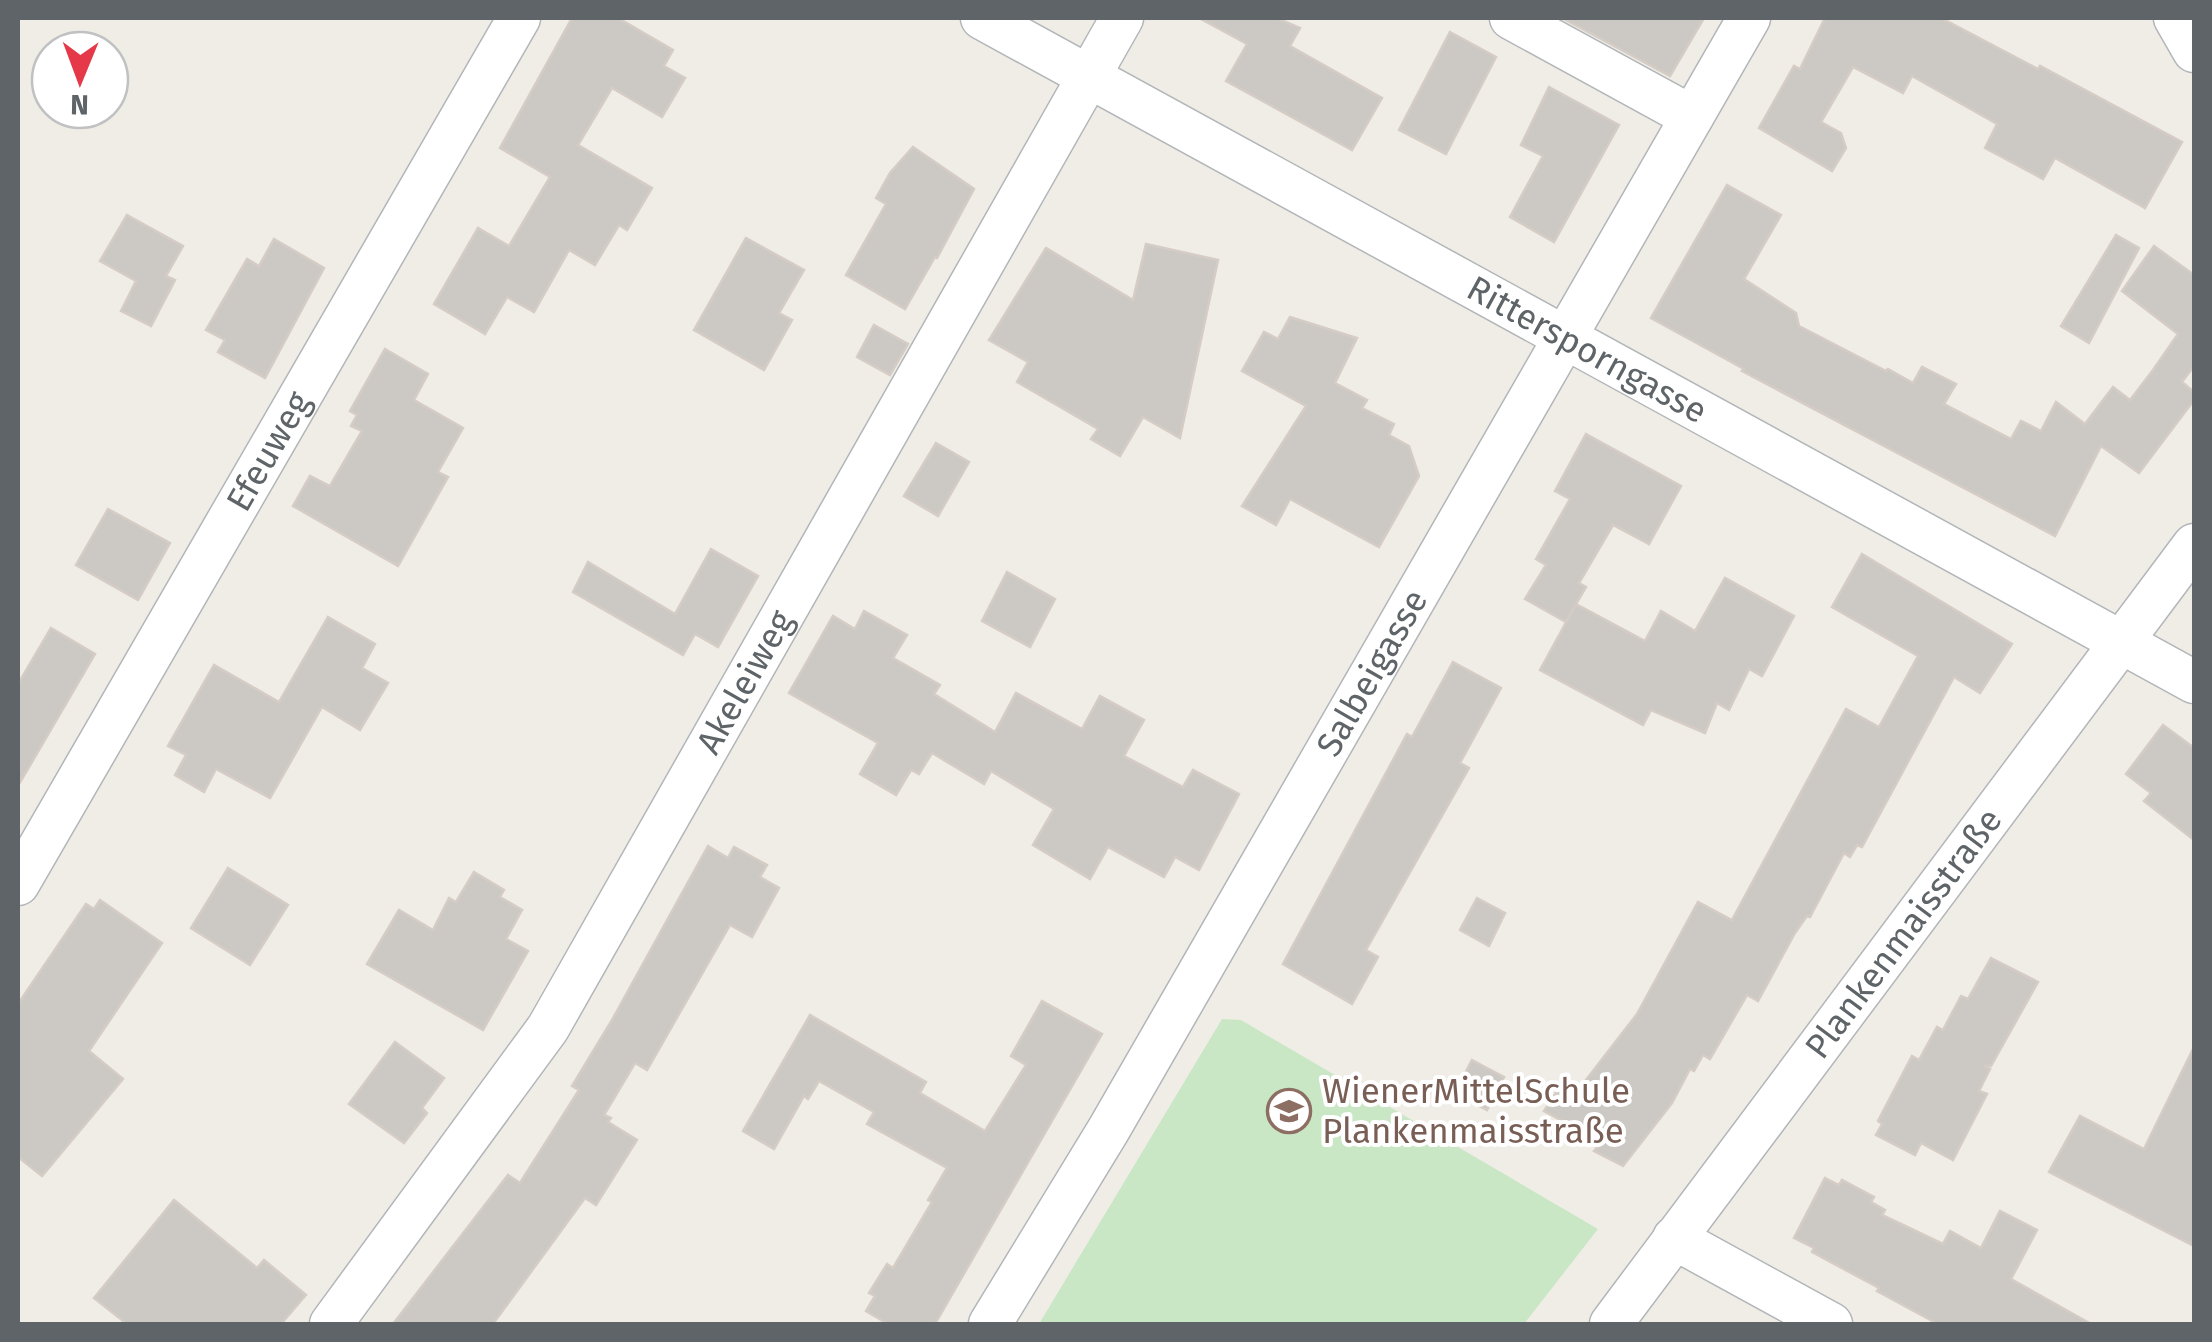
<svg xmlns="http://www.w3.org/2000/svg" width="2212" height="1342" font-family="'Fira Sans',sans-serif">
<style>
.green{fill:#cae7c5}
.building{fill:#ccc8c4;stroke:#d5cdc5;stroke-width:2.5}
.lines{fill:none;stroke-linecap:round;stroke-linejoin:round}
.minor-casing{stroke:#b2b6b9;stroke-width:45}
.minor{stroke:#fff;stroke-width:42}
.labels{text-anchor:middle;stroke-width:8;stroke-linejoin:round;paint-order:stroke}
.street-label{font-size:35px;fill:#5e6467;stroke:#fff}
.education-label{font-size:35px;fill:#785e54;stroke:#fff;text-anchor:start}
</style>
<rect width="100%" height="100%" fill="#f0ede7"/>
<polygon class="green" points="1222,1019 1241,1020 1598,1229 1524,1324 1039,1324"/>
<g class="building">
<polygon points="572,18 618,18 673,50 664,66 685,78 662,117 612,88 578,145 652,188 627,230 619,225 595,265 569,250 534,312 507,297 485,334 434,304 478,228 509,246 550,177 500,148"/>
<polygon points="1199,18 1277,18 1300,28 1290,46 1382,98 1352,150 1226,81 1247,44"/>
<polygon points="1562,18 1704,18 1670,76"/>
<polygon points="1825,18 1941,18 2038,69 2040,66 2182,142 2145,208 2055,158 2043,179 1985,148 1997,124 1912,76 1903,93 1853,67 1821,122 1841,133 1846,148 1832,171 1759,128 1794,66 1800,69"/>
<polygon points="1450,32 1496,57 1446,154 1399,130"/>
<polygon points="1549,87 1619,125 1554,242 1510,217 1543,156 1521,145"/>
<polygon points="913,147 974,189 937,258 935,257 905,309 846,275 886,204 876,198 890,173"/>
<polygon points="1727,185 1781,215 1744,279 1796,313 1799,326 1886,371 1888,369 1913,383 1922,367 1956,384 1944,404 2011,439 2021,421 2041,431 2056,402 2085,424 2113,387 2130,400 2153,370 2178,334 2122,291 2154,246 2194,275 2194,366 2182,382 2194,392 2194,400 2139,473 2101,446 2055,536 1742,371 1744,369 1651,318"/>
<polygon points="127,215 183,246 166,276 175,280 151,326 121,311 136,281 100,261"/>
<polygon points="2116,235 2139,248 2089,343 2061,326"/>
<polygon points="746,238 804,270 779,313 792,320 764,370 694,330"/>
<polygon points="274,239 324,268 265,378 218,352 225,340 206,330 247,259 259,266"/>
<polygon points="1146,244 1218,260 1180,438 1143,417 1120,456 1091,439 1098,429 1017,382 1028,362 989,340 1046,248 1133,300"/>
<polygon points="1290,317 1357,338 1335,383 1367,400 1362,408 1394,424 1389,435 1409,446 1419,476 1379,547 1290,499 1276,525 1242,506 1306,406 1242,371 1264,332 1278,339"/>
<polygon points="874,325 908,344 890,375 857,357"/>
<polygon points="385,349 428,374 414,400 463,428 438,472 448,477 398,566 293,506 310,476 330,486 362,431 351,426 357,415 350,411"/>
<polygon points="1586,434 1681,486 1649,544 1613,525 1579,583 1586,587 1576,604 1645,641 1661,611 1695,631 1725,578 1794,616 1762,676 1749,669 1729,710 1717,703 1705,733 1651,710 1643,725 1540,670 1575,606 1566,622 1525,599 1546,565 1536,559 1570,499 1555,491"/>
<polygon points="936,443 969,462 938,516 904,496"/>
<polygon points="108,509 170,543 138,600 76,565"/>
<polygon points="711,549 758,576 718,647 695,634 683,655 573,592 588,562 675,614"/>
<polygon points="1862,554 2012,644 1980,693 1954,677 1862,847 1857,845 1850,857 1844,853 1810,917 1807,916 1795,933 1758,1001 1747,995 1710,1059 1703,1055 1694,1071 1690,1069 1672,1103 1623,1166 1594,1151 1601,1142 1544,1111 1565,1079 1579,1089 1637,1014 1698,902 1732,920 1846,709 1879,727 1918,656 1832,607"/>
<polygon points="1007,572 1055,599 1030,647 982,621"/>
<polygon points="864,611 907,635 893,658 940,685 934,694 995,732 1016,693 1082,729 1100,696 1144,720 1124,756 1183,787 1193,770 1239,794 1199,870 1175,857 1164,877 1108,847 1090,879 1033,845 1054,809 991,771 984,784 932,753 919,774 911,770 896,795 860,774 878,743 789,693 833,616 855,629"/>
<polygon points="328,617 375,644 362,668 388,683 360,730 322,707 270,798 216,769 204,792 175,775 186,755 168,746 214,665 279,702"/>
<polygon points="51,628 95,654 18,786 18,684"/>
<polygon points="1453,662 1501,688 1460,763 1469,768 1366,950 1378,957 1352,1004 1283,964 1407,734 1412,737"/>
<polygon points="2163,725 2194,748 2194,840 2144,801 2151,793 2126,774"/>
<polygon points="708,846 728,858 734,847 767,865 760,877 779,888 752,937 730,925 647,1070 635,1063 604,1115 611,1118 608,1122 637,1140 596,1205 585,1198 493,1324 393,1324 508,1175 520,1183 579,1090 572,1086 612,1020"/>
<polygon points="228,868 288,905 250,965 191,928"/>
<polygon points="474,872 504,890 500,897 522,910 506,939 528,951 483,1030 367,964 399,910 433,930 449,898 456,902"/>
<polygon points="1477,898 1505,913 1489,946 1460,930"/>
<polygon points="100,900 162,943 89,1051 123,1079 42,1176 18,1157 18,1004 86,904 94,909"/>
<polygon points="1991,958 2038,982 1991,1066 1984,1066 1990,1069 1979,1091 1987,1094 1953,1160 1921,1143 1915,1155 1876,1135 1882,1124 1878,1121 1912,1056 1919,1060 1937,1027 1943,1030 1961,996 1968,999"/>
<polygon points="1042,1001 1102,1034 935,1324 888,1324 866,1311 875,1296 869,1293 887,1264 893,1268 932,1202 928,1200 947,1168 867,1124 874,1112 819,1081 808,1099 804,1096 774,1149 743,1131 810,1015 926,1082 920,1093 985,1131 1026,1065 1011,1056"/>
<polygon points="395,1042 444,1078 422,1108 427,1113 404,1143 349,1104"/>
<polygon points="2194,1047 2194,1246 2049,1172 2080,1116 2144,1149"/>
<polygon points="1472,1060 1504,1077 1487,1110 1455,1093"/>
<polygon points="1825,1178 1839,1185 1842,1180 1874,1197 1871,1202 1885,1210 1882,1215 1943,1244 1950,1231 1981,1248 2000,1211 2037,1230 2011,1279 2091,1324 1938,1324 1877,1291 1879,1288 1812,1252 1814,1248 1794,1238"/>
<polygon points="174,1200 257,1268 264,1260 306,1295 281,1324 127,1324 94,1298"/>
</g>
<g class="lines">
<defs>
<g id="minor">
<path id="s1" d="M 982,18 L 2194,682"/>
<polyline points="1511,18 1692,117"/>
<polyline points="2175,18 2194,51"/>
<path id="s2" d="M 18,884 L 519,18"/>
<polyline points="1674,1238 1831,1324"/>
<path id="s3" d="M 331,1324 L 548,1028 L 1122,18"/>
<path id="s4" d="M 990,1324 L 1109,1129 L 1749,18"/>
<path id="s5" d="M 1611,1324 L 2194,545"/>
</g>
</defs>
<use href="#minor" class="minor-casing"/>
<use href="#minor" class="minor"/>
</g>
<defs>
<symbol id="school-ring" viewBox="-11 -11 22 22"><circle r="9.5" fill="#fff" stroke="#8d6e63" stroke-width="1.5"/><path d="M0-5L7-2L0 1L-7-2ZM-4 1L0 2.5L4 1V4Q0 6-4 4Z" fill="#8d6e63"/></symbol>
</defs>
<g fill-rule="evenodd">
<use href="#school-ring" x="1264" y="1086" width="50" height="50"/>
</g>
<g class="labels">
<g class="street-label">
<text dy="12" stroke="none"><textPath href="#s1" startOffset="690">Rittersporngasse</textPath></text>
<text dy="12" stroke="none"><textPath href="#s2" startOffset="500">Efeuweg</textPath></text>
<text dy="12" stroke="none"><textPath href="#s4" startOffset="755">Salbeigasse</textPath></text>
<text dy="12" stroke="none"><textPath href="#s3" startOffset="765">Akeleiweg</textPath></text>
<text dy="12" stroke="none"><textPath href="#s5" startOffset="488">Plankenmaisstraße</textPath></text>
</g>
<g class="education-label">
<text x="1322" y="1103">WienerMittelSchule<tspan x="1322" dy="40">Plankenmaisstraße</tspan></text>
</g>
</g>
<rect width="2212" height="1342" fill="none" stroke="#5e6467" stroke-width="40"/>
<g transform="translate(80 80) rotate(181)"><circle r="48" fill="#ffffff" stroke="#bfc1c2" stroke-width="2.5"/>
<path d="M0-8L18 38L0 25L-18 38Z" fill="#e53848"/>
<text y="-15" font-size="28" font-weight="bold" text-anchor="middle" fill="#5e6467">N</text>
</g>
</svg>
